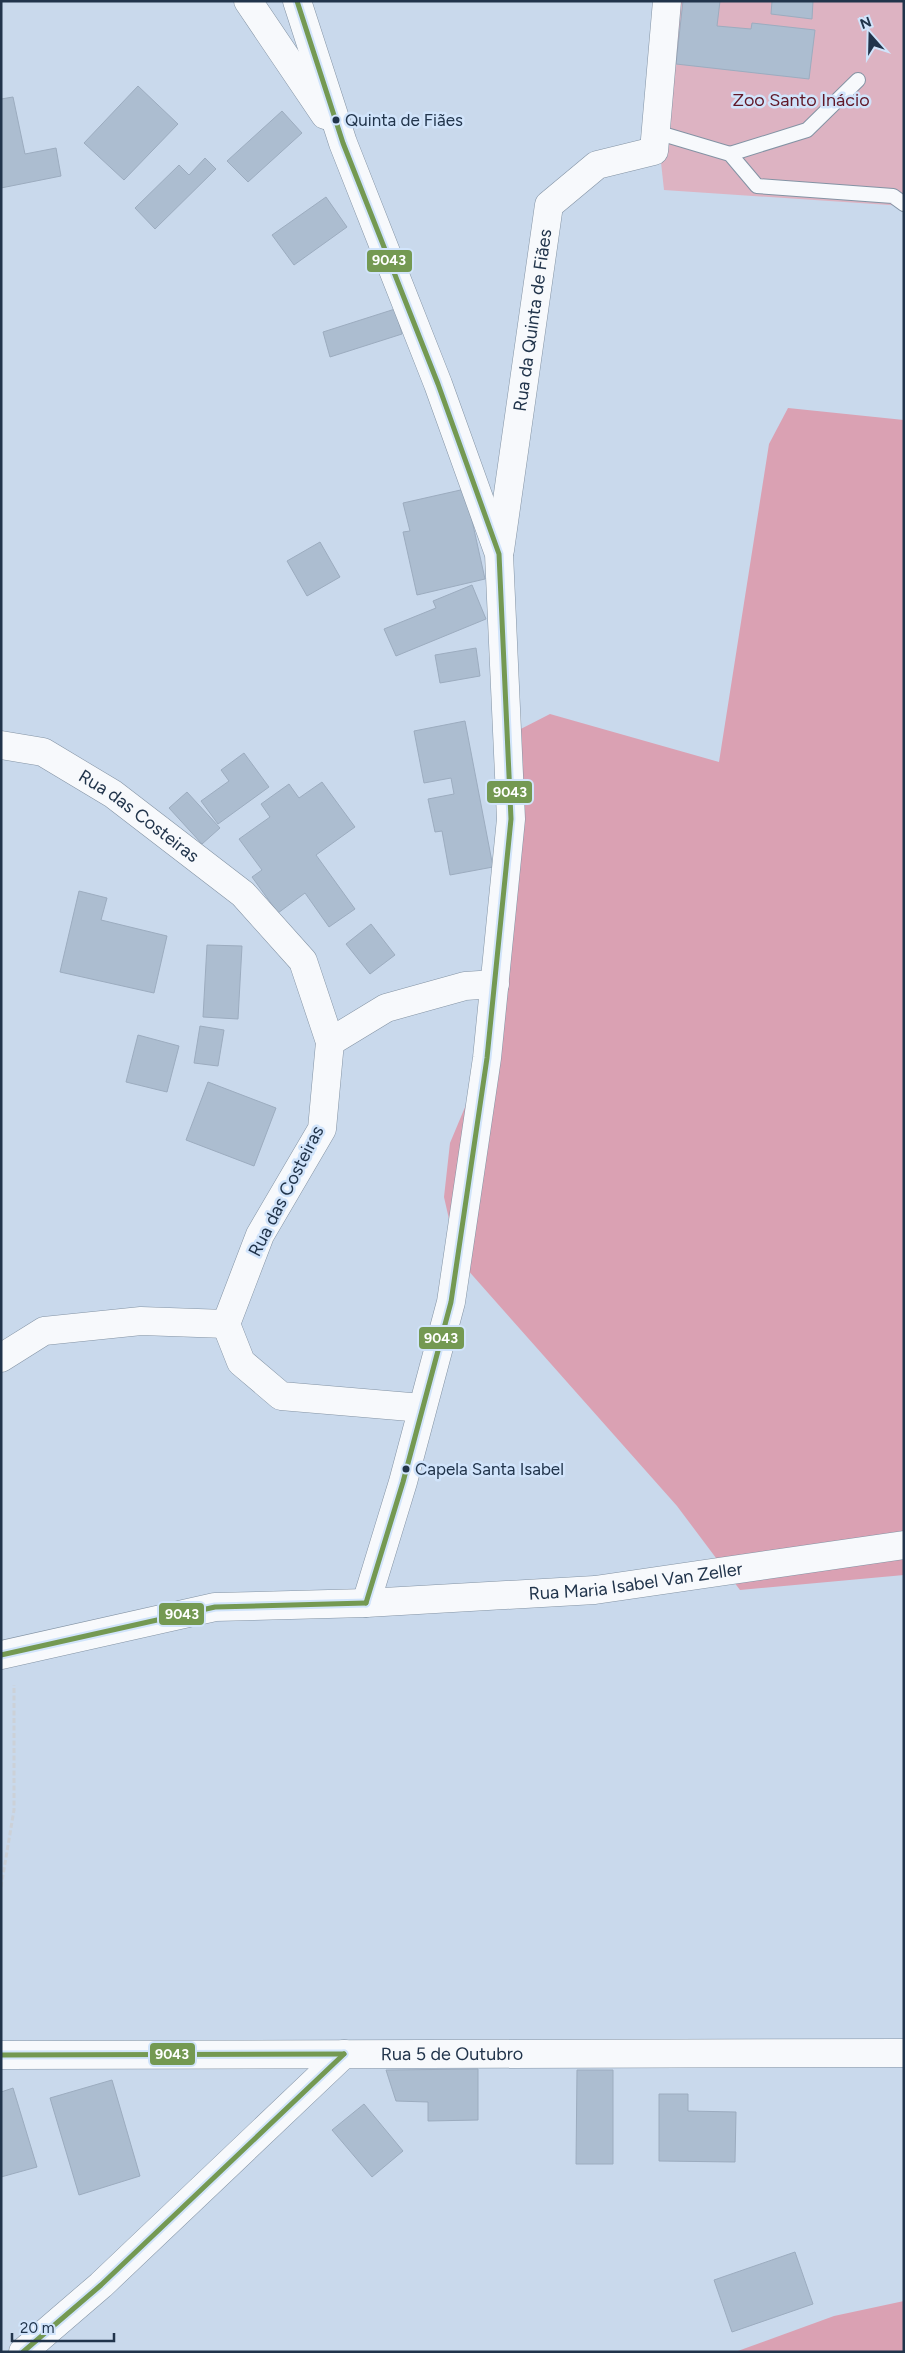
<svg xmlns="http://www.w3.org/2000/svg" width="905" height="2353" font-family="Figtree,sans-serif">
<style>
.green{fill:#ddb3c2}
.forest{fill:#daa1b3}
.building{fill:#acbdd0;stroke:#9cacbf}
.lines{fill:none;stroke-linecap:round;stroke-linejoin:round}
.service-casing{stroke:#8393a4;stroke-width:16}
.minor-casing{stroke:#8393a4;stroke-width:29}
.path{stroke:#ccd1d8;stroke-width:3;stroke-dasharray:5 2.5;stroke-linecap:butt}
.service{stroke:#f7f9fc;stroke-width:14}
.minor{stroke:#f7f9fc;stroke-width:28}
.bus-1-casing{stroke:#d1e4fb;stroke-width:9}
.bus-1{stroke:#749952;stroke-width:5}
.bus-dot{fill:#21344b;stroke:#d1e4fb;stroke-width:2}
.labels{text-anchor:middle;stroke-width:5;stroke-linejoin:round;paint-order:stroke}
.bus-label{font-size:17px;fill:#21344b;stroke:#d1e4fb;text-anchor:start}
.park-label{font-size:18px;fill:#611828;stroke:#d1e4fb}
.street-label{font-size:18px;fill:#21344b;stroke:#d1e4fb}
.line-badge{stroke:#d1e4fb;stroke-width:2}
.badge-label{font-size:14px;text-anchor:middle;font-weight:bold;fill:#fff}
</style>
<rect width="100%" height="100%" fill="#c9d9ec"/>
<polygon class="green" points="677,1 904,1 904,206 664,190 660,153"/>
<g class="forest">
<polygon points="788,408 904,420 904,1575 740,1590 677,1506 458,1259 444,1197 450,1143 473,1088 511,734 550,714 719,762 769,444"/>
<polygon points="904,2301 904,2352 735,2352 834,2316"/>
</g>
<g class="building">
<polygon points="683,1 720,1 717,26 751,29 752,23 815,30 809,79 676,64"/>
<polygon points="772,1 813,1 812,19 771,14"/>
<polygon points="138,86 178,124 124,180 84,143"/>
<polygon points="13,97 25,154 56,148 61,176 1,188 1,99"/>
<polygon points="282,111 302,133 248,182 227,161"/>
<polygon points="205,158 216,169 155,229 135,208 179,165 189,175"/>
<polygon points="326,197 347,227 294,265 272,235"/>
<polygon points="395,309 402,334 330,357 323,332"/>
<polygon points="465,489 485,579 417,595 403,532 410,531 403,503"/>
<polygon points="320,542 340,577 307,596 287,561"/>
<polygon points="472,585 486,619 396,656 384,629 436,608 433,601"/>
<polygon points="476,648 480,676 440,683 435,655"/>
<polygon points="465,721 493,867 450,875 442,831 435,832 428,799 454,794 451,778 424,783 414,731"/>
<polygon points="244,753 269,787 218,824 201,801 229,781 221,770"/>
<polygon points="322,782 355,827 316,855 355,909 329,927 305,893 278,913 252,877 262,870 239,839 270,817 261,804 289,784 299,798"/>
<polygon points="187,792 220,828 202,844 169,808"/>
<polygon points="79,891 107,898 101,920 167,936 154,993 60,972"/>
<polygon points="371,924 395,955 370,974 346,944"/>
<polygon points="207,945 242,946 238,1019 203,1017"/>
<polygon points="200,1026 224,1030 218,1066 194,1063"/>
<polygon points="138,1035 179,1046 167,1092 126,1082"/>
<polygon points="208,1082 276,1108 254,1166 186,1140"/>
<polygon points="478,2069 478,2120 428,2121 428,2102 396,2101 386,2070"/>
<polygon points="577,2070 613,2070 613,2164 576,2164"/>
<polygon points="112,2080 140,2176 79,2195 50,2098"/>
<polygon points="13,2088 37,2167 1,2177 1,2092"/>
<polygon points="659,2094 688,2094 688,2111 736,2112 735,2162 659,2161"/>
<polygon points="364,2104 403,2151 372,2177 332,2130"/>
<polygon points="795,2252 813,2304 732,2332 714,2280"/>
</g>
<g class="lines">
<defs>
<g id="service">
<polyline points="656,132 730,154 757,186 893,196 904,204"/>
<polyline points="730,154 807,130 858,80"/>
</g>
<g id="minor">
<polyline points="248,1 325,115"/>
<polyline points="297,1 343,143 438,384 499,554 511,819 487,1058 451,1302 403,1482 366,1603"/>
<path id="s1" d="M 500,550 L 549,205 L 597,165 L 654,151 L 667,1"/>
<path id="s2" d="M 1,745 L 43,752 L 113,794 L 243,894 L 303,961 L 330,1042 L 322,1129 L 260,1235 L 226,1324 L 241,1362 L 281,1396 L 422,1408"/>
<polyline points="330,1042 386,1008 465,986 495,984"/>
<polyline points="1,1358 44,1331 141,1321 226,1324"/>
<path id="s3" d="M 1,1655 L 215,1607 L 366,1603 L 595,1590 L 904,1545"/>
<path id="s4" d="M 1,2055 L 904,2053"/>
<polyline points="23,2352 101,2285 344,2054"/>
</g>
</defs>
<use href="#service" class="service-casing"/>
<use href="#minor" class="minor-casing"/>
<polyline class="path" points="1,1887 14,1810 14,1685"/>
<use href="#service" class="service"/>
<use href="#minor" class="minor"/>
<defs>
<g id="bus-1">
<polyline points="297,1 343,143 438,384 499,554 511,819 487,1058 451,1302 403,1482 366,1603"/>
<polyline points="1,1655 215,1607 366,1603"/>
<polyline points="1,2055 344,2054"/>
<polyline points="23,2352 101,2285 344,2054"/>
</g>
</defs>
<use href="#bus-1" class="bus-1-casing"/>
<use href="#bus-1" class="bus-1"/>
</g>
<g class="bus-dot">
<circle cx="336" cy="120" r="4.5"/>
<circle cx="406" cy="1469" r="4.5"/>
</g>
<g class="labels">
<g class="bus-label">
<text x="345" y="126">Quinta de Fiães</text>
<text x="415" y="1475">Capela Santa Isabel</text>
</g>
<g class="park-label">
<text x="801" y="106">Zoo Santo Inácio</text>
</g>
<g class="street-label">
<text dy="6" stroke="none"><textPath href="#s1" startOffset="232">Rua da Quinta de Fiães</textPath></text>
<text dy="6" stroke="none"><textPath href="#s2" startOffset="158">Rua das Costeiras</textPath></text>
<text transform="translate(286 1191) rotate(-63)" y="6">Rua das Costeiras</text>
<text dy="6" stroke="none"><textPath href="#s3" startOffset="641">Rua Maria Isabel Van Zeller</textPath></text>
<text dy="6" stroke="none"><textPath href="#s4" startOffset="451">Rua 5 de Outubro</textPath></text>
</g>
</g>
<g class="line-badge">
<rect x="366" y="249" width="47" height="24" rx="5" fill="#749952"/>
<rect x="486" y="780" width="47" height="24" rx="5" fill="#749952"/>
<rect x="418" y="1326" width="47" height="24" rx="5" fill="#749952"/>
<rect x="158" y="1602" width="47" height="24" rx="5" fill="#749952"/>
<rect x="149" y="2042" width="47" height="24" rx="5" fill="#749952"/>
</g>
<g class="badge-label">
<text x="389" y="265">9043</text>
<text x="510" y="797">9043</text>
<text x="441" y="1343">9043</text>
<text x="182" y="1619">9043</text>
<text x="172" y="2059">9043</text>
</g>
<rect width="905" height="2353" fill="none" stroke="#21344b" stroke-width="5"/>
<g transform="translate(870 35) rotate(340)" stroke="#d1e4fb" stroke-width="4" paint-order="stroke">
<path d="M0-4L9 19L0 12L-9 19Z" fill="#21344b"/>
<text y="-8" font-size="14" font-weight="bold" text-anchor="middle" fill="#21344b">N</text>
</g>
<path d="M12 2333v8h102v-8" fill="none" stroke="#21344b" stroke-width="2.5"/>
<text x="20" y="2333" font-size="15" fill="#21344b" stroke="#d1e4fb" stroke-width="4" paint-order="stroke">20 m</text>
</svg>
